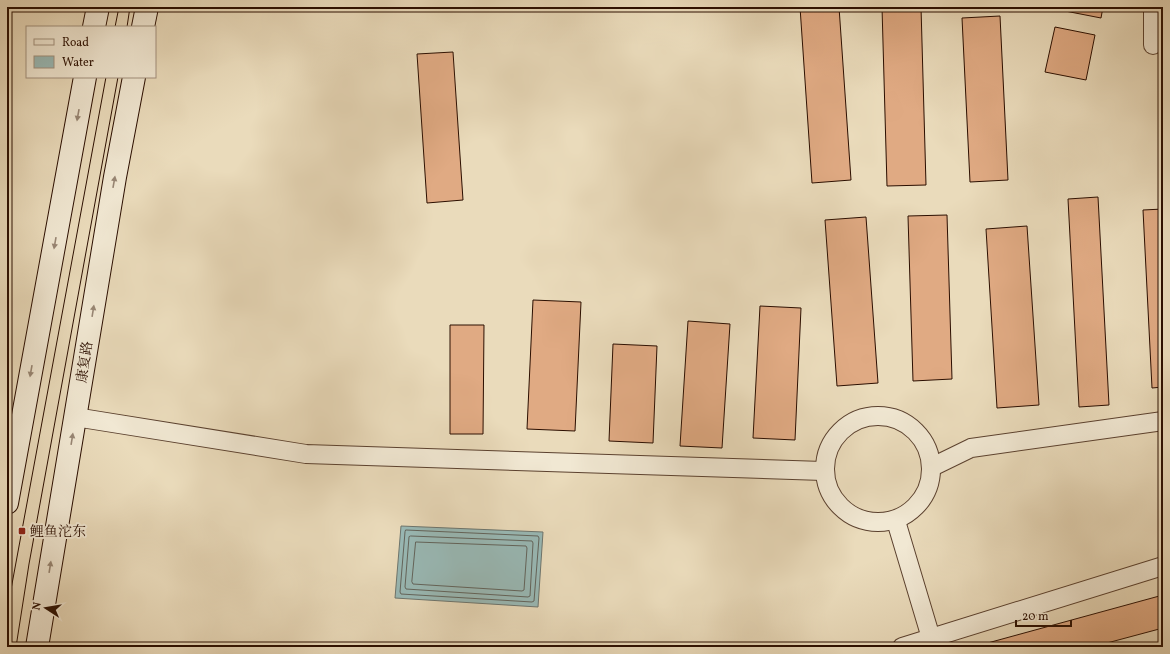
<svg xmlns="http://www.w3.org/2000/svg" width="1170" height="654" font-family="Vollkorn,'Noto Serif SC',serif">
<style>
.water{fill:#99bab7;stroke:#6d756e}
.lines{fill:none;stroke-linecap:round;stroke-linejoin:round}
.shore{stroke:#62645c;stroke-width:1}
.building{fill:#e0aa83;stroke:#2b0e00}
.street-casing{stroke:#5b412f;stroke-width:20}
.secondary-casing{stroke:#2b0e00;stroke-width:24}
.street{stroke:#f1e8d3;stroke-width:18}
.secondary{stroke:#f1e8d3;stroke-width:22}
.tram{stroke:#2b0e00;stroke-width:1}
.oneway{fill:#988674}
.poi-dot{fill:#8f2418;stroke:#f1e8d3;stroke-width:1.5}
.labels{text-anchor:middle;stroke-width:4;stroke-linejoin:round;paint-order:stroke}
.street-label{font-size:14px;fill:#2b0e00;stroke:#f1e8d3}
.poi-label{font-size:14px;fill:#2b0e00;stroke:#f1e8d3;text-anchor:start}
</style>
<rect width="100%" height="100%" fill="#eadbbb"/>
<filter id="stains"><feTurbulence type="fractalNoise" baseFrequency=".005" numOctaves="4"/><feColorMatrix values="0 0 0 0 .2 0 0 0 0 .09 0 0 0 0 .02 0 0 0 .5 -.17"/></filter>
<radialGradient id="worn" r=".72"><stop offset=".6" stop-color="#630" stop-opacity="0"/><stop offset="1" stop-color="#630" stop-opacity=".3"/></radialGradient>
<polygon class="water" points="401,526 543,532 538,607 395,598"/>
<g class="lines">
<g class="shore">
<polygon points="406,530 538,536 539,538 534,601 532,602 401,594 400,592 405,532"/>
<polygon points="411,536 532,541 533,543 530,596 528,597 406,589 405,587 409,537"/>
<polygon points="416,542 526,546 527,548 524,590 522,591 413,584 412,582"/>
</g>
</g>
<g class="building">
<polygon points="800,7 839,7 851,180 812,183"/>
<polygon points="882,7 921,7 926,185 887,186"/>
<polygon points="1061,7 1103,7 1101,18 1060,10"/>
<polygon points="1000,16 1008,180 970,182 962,18"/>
<polygon points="1055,27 1095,35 1086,80 1045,72"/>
<polygon points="453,52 463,200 427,203 417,54"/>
<polygon points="1098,197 1109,405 1079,407 1068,199"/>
<polygon points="1163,209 1163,387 1152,388 1143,210"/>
<polygon points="947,215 952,379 913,381 908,216"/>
<polygon points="866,217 878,383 837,386 825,220"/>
<polygon points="1027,226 1039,405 997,408 986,229"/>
<polygon points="533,300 581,302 575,431 527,429"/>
<polygon points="760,306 801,308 795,440 753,438"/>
<polygon points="688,321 730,324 722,448 680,446"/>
<polygon points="450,325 484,325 483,434 450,434"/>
<polygon points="613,344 657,346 653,443 609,441"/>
<polygon points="1163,595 1163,628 1092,647 973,647"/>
</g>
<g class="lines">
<defs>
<g id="street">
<polyline points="1153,45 1153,7"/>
<circle cx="878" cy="469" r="53"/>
<polyline points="75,417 306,454 823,471"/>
<polyline points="932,467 971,448 1163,421"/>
<polyline points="896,521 931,638"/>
<polyline points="902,647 1163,566"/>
</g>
<g id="secondary">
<polyline points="94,27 98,7"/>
<polyline points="143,27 147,7"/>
<polyline points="7,503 85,77"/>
<polyline points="37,647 115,177 134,77"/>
</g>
</defs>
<use href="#street" class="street-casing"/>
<use href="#secondary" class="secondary-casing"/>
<use href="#street" class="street"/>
<use href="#secondary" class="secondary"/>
<g class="tram">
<polyline points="115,27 119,7"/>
<polyline points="127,27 130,7"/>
<polyline points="7,611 106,77"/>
<polyline points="16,647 29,564 118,77"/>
</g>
</g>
<defs><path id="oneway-solid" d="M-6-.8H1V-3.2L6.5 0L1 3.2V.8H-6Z"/></defs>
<g class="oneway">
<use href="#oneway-solid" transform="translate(78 115) rotate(100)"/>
<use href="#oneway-solid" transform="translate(114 182) rotate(-80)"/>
<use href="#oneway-solid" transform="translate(55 243) rotate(100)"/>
<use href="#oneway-solid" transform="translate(93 311) rotate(-81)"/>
<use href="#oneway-solid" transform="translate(31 371) rotate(100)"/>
<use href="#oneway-solid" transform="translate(72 439) rotate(-81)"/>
<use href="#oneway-solid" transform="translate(50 567) rotate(-81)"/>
</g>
<rect class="poi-dot" x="18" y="527" width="8" height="8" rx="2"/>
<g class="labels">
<g class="street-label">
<text transform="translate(84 362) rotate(-81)" y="5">康复路</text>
</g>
<g class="poi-label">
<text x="30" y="536">鲤鱼沱东</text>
</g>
</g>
<rect width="1170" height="654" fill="none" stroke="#eadbbb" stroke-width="24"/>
<rect x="8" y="8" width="1154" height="638" fill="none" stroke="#2b0e00" stroke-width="2"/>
<rect x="12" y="12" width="1146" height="630" fill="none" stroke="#2b0e00"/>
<rect x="26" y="26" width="130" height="52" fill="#f1e8d3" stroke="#a2917f"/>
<rect x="34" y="39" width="20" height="6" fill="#f1e8d3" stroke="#a2917f"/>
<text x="62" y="46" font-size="12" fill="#2b0e00">Road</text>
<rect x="34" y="56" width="20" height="12" fill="#99bab7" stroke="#a2917f"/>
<text x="62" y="66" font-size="12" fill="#2b0e00">Water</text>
<g transform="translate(46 608) rotate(282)" stroke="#f1e8d3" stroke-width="3" paint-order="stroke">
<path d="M0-3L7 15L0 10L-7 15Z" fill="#2b0e00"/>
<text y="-6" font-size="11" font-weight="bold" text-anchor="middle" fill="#2b0e00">N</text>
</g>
<path d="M1016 620v6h55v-6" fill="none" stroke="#2b0e00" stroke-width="2"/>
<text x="1022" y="620" font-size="12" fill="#2b0e00" stroke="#f1e8d3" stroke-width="3" paint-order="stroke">20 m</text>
<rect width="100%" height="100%" filter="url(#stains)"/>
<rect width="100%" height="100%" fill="url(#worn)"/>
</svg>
